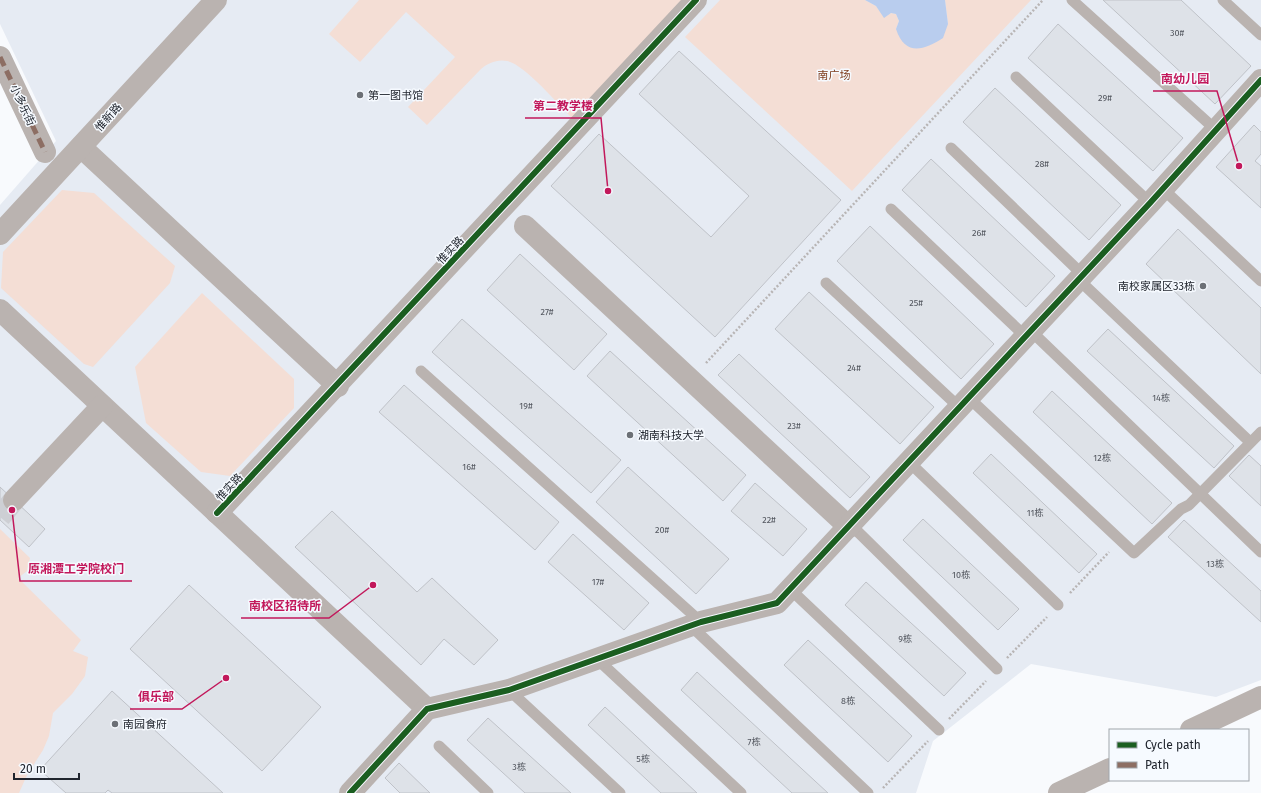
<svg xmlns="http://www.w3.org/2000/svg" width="1261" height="793" font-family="'Fira Sans','Noto Sans SC',sans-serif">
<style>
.built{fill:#e6ebf3}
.green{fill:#f4ded5}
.water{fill:#b9cdee}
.building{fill:#dee2e8;stroke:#bfc2c8}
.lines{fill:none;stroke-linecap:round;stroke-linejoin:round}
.street-tunnel{stroke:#cdcfd4;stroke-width:22;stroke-dasharray:22 11;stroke-linecap:butt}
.path{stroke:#b8b5b5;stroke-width:2.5;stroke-dasharray:2 2;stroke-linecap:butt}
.lane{stroke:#bab3b0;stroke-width:11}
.street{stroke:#bab3b0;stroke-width:22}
.quiet{stroke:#8d6e63;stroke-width:5;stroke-dasharray:10 5;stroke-linecap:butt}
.cycleway-casing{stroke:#f6faff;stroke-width:8}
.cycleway{stroke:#1b5e20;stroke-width:6}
.poi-dot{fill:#6c7076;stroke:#f6faff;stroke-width:1.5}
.labels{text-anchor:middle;stroke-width:3;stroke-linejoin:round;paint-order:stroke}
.number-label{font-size:9px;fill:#52565e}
.park-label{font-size:11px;fill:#7d3b1c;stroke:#f6faff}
.poi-label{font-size:11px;fill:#20252e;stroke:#f6faff;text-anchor:start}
.street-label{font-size:11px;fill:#20252e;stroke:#f6faff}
.leader{fill:none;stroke:#c2185b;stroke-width:1.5}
.callout-dot{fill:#c2185b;stroke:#f6faff;stroke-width:1.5}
.callout-label{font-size:12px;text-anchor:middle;font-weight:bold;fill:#c2185b;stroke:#f6faff;stroke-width:3;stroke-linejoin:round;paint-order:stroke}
</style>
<rect width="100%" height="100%" fill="#f8fafd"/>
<polygon class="built" points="0,0 1261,0 1261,680 1216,697 1031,664 933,741 916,793 0,793 0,205 56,141 0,24"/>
<g class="green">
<path d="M 359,0 L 682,0 L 572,118 C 558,104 524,64 507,61 C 497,59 488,63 481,69 L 427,125 L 408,107 L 455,57 L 406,12 L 360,62 L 329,34 Z"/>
<polygon points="720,0 865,0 876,6 884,17 891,13 896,14 899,21 896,29 948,24 945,0 1031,0 852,191 685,37"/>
<polygon points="62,190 94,193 175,266 170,283 93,367 84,364 1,288 3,252"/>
<polygon points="202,293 294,379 294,408 230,476 201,472 146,423 135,367"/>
<polygon points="0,529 30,558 27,571 18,578 81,640 73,651 88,657 85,676 72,694 53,713 49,736 43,750 27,775 19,793 0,793"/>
</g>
<path class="water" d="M 865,0 L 945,0 L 948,24 L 943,38 C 923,51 905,56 896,29 L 899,21 L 896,14 L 891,13 L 884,18 L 876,6 Z"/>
<g class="building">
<polygon points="1103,0 1181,0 1251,66 1215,104"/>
<polygon points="1058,24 1183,138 1153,171 1028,58"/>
<polygon points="679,51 841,200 715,337 551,186 599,134 711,237 749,196 639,94"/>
<polygon points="995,88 1121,205 1089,240 963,122"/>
<polygon points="1254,125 1261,132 1261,154 1255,161 1261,166 1261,208 1216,167"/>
<polygon points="931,159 1055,276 1026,307 902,190"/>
<polygon points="870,226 994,344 961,379 837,261"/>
<polygon points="1178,229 1261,308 1261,374 1146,264"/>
<polygon points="520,254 607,334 574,370 487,290"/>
<polygon points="809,292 934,407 900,444 775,329"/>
<polygon points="462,319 621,460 591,493 432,352"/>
<polygon points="1108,329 1234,446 1214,468 1087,351"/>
<polygon points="610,351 746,475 723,501 587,376"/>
<polygon points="739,354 870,477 850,498 718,375"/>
<polygon points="404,385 559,522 535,550 379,412"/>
<polygon points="1052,391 1172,503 1152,524 1033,412"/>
<polygon points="991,454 1097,554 1079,573 973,473"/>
<polygon points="1249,455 1261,466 1261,506 1229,476"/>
<polygon points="628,467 729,559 696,594 596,502"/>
<polygon points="755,483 807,529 783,556 731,511"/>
<polygon points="0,487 45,529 29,547 0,520"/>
<polygon points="332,511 417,592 432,578 498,640 474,665 444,639 421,665 295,547"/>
<polygon points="923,519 1019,609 998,630 903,540"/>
<polygon points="1184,520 1261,591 1261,622 1168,537"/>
<polygon points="573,534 649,603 624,630 548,562"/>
<polygon points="866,582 966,673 944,696 845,605"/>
<polygon points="189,585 321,707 262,771 130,649"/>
<polygon points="808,640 912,736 888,762 784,665"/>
<polygon points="697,672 828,793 792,793 681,690"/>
<polygon points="112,691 185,758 223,793 112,793 108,790 105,793 66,793 40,770"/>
<polygon points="605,707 697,793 661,793 588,725"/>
<polygon points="488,718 571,793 525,793 467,740"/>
<polygon points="399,763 430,793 400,793 385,778"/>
</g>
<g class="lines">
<polyline class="street-tunnel" points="0,517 14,500"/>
<g class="path">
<polyline points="706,363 1043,0"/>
<polyline points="1070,593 1109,552"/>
<polyline points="1007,658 1047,617"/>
<polyline points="949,719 986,681"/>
<polyline points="883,788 928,741"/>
</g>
<g class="lane">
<polyline points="1072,0 1216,130"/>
<polyline points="1223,0 1261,35"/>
<polyline points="1016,77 1150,203"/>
<polyline points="951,148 1083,275"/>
<polyline points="1163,189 1261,281"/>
<polyline points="891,209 1026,337"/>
<polyline points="1079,280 1250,442"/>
<polyline points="826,283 960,408"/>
<polyline points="1031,331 1261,552"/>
<polyline points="421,371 701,622"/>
<polyline points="969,398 1134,553 1181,509 1189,505 1261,432"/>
<polyline points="909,462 1058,605"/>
<polyline points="851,525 997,669"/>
<polyline points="790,589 939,730"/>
<polyline points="691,626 868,793"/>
<polyline points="597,659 741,793"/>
<polyline points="509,690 620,793"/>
<polyline points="439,746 488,793"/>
</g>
<g class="street">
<polyline points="0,57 45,152"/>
<polyline points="81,147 338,386"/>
<polyline points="525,226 849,527"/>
<polyline points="0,234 216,0"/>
<polyline points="0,310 427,709"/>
<polyline points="14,500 102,406"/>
<polyline points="217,513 696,0"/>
<polyline points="1191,730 1261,697"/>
<polyline points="350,793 427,709 509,690 701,622 777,603 1150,203 1261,80"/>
<polyline points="1059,793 1110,769"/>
</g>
<polyline class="quiet" points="0,57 45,152"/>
<defs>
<g id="cycleway">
<polyline points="217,513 696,0"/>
<polyline points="350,793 427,709 509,690 701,622 777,603 1150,203 1261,80"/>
</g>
</defs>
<use href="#cycleway" class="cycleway-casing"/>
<use href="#cycleway" class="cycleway"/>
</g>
<g class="poi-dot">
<circle cx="360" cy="95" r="4"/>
<circle cx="1203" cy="286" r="4"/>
<circle cx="630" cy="435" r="4"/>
<circle cx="115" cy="724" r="4"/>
</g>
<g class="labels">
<g class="number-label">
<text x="1177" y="36">30#</text>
<text x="1105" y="101">29#</text>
<text x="1042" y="167">28#</text>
<text x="979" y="236">26#</text>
<text x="916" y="306">25#</text>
<text x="547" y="315">27#</text>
<text x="854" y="371">24#</text>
<text x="1161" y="401">14栋</text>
<text x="526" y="409">19#</text>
<text x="794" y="429">23#</text>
<text x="1102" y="461">12栋</text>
<text x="469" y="470">16#</text>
<text x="1035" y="516">11栋</text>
<text x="769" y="523">22#</text>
<text x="662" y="533">20#</text>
<text x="1215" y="567">13栋</text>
<text x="961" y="578">10栋</text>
<text x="598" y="585">17#</text>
<text x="905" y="642">9栋</text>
<text x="848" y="704">8栋</text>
<text x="754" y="745">7栋</text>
<text x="643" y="762">5栋</text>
<text x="519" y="770">3栋</text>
</g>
<g class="park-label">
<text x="834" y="79">南广场</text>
</g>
<g class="poi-label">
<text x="368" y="99">第一图书馆</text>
<text x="1195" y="290" text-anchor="end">南校家属区33栋</text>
<text x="638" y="439">湖南科技大学</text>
<text x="123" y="728">南园食府</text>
</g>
<g class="street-label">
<text transform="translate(23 105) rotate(65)" y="4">小多乐街</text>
<text transform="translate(108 117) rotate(-48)" y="4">惟新路</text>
<text transform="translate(450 250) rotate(-47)" y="4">惟实路</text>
<text transform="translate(229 487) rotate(-47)" y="4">惟实路</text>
</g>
</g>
<path class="leader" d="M1239 166L1217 91H1153M608 191L601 118H525M12 510L20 581H132M373 585L329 618H241M226 678L182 709H130"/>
<g class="callout-dot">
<circle cx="1239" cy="166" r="4"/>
<circle cx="608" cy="191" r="4"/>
<circle cx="12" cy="510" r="4"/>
<circle cx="373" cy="585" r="4"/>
<circle cx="226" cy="678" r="4"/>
</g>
<g class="callout-label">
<text x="1185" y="83">南幼儿园</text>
<text x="563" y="110">第二教学楼</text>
<text x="76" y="573">原湘潭工学院校门</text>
<text x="285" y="610">南校区招待所</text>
<text x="156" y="701">俱乐部</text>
</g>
<rect x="1109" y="729" width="140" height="52" fill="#f6faff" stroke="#a0a5ab"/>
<rect x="1117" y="742" width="20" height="6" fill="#1b5e20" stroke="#a0a5ab"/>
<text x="1145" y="749" font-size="12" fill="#20252e">Cycle path</text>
<rect x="1117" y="762" width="20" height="6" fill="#8d6e63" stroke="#a0a5ab"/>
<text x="1145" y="769" font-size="12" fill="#20252e">Path</text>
<path d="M14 773v6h65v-6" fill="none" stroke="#20252e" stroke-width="2"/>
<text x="20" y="773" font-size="12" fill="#20252e" stroke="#f6faff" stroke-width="3" paint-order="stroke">20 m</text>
</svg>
